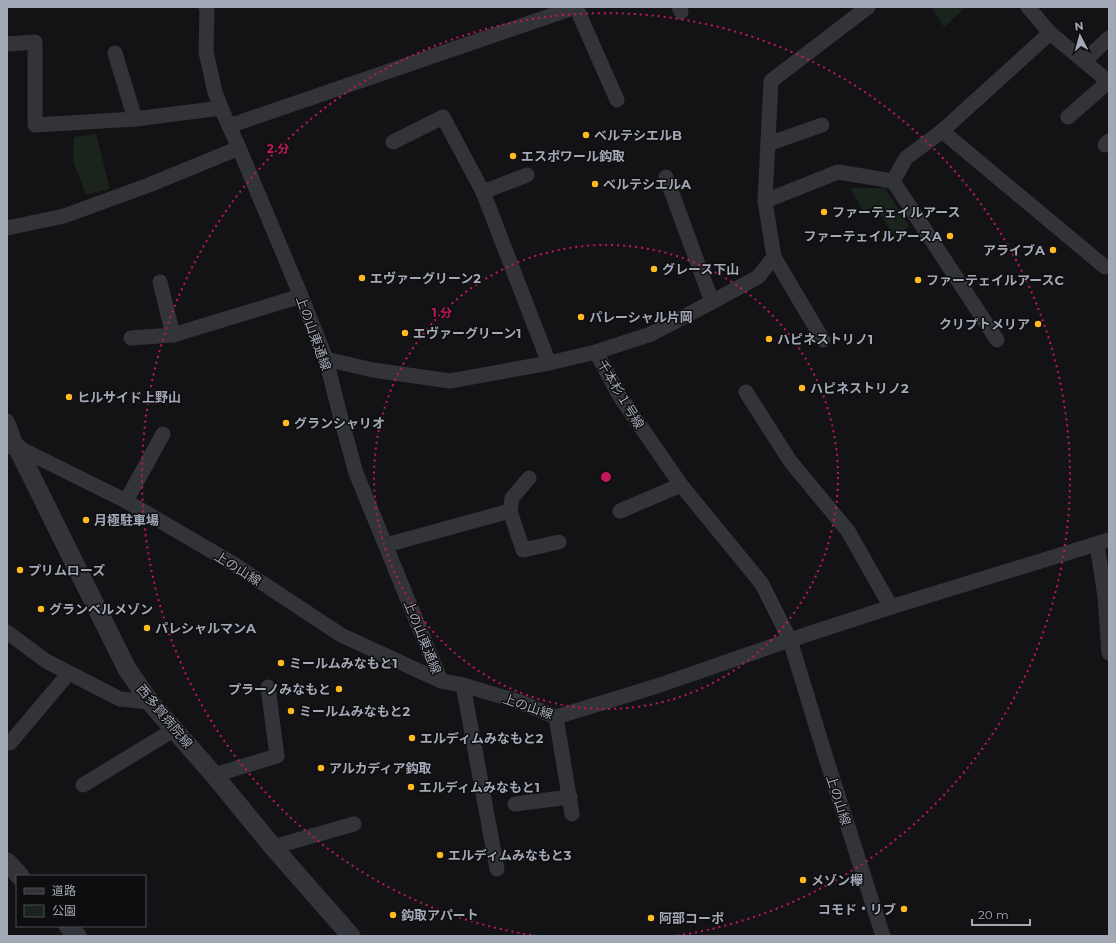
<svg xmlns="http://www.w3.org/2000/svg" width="1116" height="943" font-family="Montserrat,'Noto Sans JP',sans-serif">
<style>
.green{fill:#1a231c}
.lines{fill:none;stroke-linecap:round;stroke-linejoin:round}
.minor{stroke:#33343a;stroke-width:15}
.tertiary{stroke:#33343a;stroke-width:19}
.ring{fill:none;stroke:#c2185b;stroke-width:2;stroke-dasharray:2 4}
.poi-dot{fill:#ffbb20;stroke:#0e0e10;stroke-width:1.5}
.labels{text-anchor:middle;stroke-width:3;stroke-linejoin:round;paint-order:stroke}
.poi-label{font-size:13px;font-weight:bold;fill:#a3a8b6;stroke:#0e0e10;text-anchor:start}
.street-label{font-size:13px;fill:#a3a8b6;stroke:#0e0e10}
.centre{fill:#c2185b;stroke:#0e0e10;stroke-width:2}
.ring-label{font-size:12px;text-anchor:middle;font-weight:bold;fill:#c2185b;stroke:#0e0e10;stroke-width:3;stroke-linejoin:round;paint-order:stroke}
</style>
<rect width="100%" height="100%" fill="#131315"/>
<g class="green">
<polygon points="931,7 966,7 944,27"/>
<polygon points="96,134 110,189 86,195 73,161 74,137"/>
<polygon points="850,188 885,188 909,226 895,237 875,206 864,212"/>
</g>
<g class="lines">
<g class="minor">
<polyline points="206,7 207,10 206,52 215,92 221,108 239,148 301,296 326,359 340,415 356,473 441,681"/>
<polyline points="576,7 617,100"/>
<polyline points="679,7 681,12"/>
<polyline points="1028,7 1050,33 1109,82"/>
<polyline points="7,44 35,42 35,125 135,119 221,108"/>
<polyline points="115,53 135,119"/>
<polyline points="1084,61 1109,38"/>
<polyline points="1068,117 1108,82"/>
<polyline points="229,126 576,7"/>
<polyline points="942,131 1105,267"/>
<polyline points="393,142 443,117 483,192 549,363"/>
<polyline points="768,144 822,125"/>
<polyline points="1105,145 1109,141"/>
<polyline points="666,177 712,302"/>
<polyline points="893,181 906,158 942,131 1050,33"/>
<polyline points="483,192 527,175"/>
<polyline points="765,201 771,81 868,7"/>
<polyline points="7,228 64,216 149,185 239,148"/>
<polyline points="774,257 823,340"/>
<polyline points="160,282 173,335"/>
<polyline points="131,338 173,335 301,296"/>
<polyline points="596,352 651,334 712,302 758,277 774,257 765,201 838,172 893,181 997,340"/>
<polyline points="326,359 373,370 450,381 549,363 596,352 619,395 681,485 762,584 790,640 891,607 1109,540"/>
<polyline points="746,392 790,461 848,531 891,607"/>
<polyline points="7,421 17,447"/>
<polyline points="17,447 126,501 232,563 341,635 441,681 463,685 520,702 556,717 657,686 790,640 826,758 883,936"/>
<polyline points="126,501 163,434"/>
<polyline points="510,511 512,498 529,478"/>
<polyline points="620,511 681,485"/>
<polyline points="1097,544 1105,597 1109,653"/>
<polyline points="386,545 510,511 523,550 559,542"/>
<polyline points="7,632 46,661 120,699 150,702"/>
<polyline points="463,685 497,869"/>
<polyline points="556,717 572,814"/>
<polyline points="10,743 69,673"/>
<polyline points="214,775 277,756 268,687"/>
<polyline points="83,785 175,729"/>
<polyline points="515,804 570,797"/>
<polyline points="273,847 354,824"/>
</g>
<g class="tertiary">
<polyline points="7,444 17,447 127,669 150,702 214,775 273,847 351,936"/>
<polyline points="7,862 20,876"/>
<polyline points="68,926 77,936"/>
</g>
</g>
<g class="ring">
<circle cx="606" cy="477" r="232"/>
<path d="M537 936A464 464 0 1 1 675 936"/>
</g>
<g class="poi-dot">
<circle cx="586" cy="135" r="4"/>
<circle cx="513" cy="156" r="4"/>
<circle cx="595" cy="184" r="4"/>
<circle cx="824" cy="212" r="4"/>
<circle cx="950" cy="236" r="4"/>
<circle cx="1053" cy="250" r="4"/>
<circle cx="654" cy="269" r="4"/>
<circle cx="362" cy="278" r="4"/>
<circle cx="918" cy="280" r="4"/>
<circle cx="581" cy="317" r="4"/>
<circle cx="1038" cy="324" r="4"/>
<circle cx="405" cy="333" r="4"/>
<circle cx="769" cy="339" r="4"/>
<circle cx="802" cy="388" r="4"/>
<circle cx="69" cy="397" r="4"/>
<circle cx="286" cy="423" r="4"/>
<circle cx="86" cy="520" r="4"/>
<circle cx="20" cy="570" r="4"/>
<circle cx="41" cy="609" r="4"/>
<circle cx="147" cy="628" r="4"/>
<circle cx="281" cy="663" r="4"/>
<circle cx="339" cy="689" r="4"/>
<circle cx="291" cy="711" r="4"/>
<circle cx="412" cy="738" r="4"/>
<circle cx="321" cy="768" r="4"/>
<circle cx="411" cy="787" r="4"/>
<circle cx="440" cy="855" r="4"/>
<circle cx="803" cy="880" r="4"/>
<circle cx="904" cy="909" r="4"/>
<circle cx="393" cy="915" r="4"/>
<circle cx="651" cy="918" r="4"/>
</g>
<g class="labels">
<g class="poi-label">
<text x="594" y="140">ベルテシエルB</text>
<text x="521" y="161">エスポワール鈎取</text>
<text x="603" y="189">ベルテシエルA</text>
<text x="832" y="217">ファーテェイルアース</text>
<text x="942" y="241" text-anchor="end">ファーテェイルアースA</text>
<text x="1045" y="255" text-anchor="end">アライブA</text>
<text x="662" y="274">グレース下山</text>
<text x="370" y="283">エヴァーグリーン2</text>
<text x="926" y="285">ファーテェイルアースC</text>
<text x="589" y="322">パレーシャル片岡</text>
<text x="1030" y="329" text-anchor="end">クリプトメリア</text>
<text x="413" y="338">エヴァーグリーン1</text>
<text x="777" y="344">ハピネストリノ1</text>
<text x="810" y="393">ハピネストリノ2</text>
<text x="77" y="402">ヒルサイド上野山</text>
<text x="294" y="428">グランシャリオ</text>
<text x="94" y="525">月極駐車場</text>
<text x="28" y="575">プリムローズ</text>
<text x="49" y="614">グランベルメゾン</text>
<text x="155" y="633">パレシャルマンA</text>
<text x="289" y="668">ミールムみなもと1</text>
<text x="331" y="694" text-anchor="end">プラーノみなもと</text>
<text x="299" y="716">ミールムみなもと2</text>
<text x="420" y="743">エルディムみなもと2</text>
<text x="329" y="773">アルカディア鈎取</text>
<text x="419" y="792">エルディムみなもと1</text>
<text x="448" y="860">エルディムみなもと3</text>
<text x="811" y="885">メゾン欅</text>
<text x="896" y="914" text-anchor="end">コモド・リブ</text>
<text x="401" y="920">鈎取アパート</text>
<text x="659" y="923">阿部コーポ</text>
</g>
<g class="street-label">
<text transform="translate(314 333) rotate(70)" y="5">上の山東通線</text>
<text transform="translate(621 394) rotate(59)" y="5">千本杉１号線</text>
<text transform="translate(238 568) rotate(32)" y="5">上の山線</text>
<text transform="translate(423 637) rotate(68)" y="5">上の山東通線</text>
<text transform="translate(528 706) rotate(19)" y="5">上の山線</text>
<text transform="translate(165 716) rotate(50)" y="5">西多賀病院線</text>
<text transform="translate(839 800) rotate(72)" y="5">上の山線</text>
</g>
</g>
<circle cx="606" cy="477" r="6" class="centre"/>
<g class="ring-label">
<text x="278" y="153">2 分</text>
<text x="442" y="317">1 分</text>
</g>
<rect width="1116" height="943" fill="none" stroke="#a3a8b6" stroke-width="16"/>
<rect x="16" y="875" width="130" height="52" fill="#0e0e10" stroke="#4a4c52"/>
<rect x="24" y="888" width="20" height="6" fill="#33343a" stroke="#4a4c52"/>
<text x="52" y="895" font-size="12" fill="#a3a8b6">道路</text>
<rect x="24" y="905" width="20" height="12" fill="#1a231c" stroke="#4a4c52"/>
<text x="52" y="915" font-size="12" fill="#a3a8b6">公園</text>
<g transform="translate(1080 36) rotate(354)" stroke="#0e0e10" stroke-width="3" paint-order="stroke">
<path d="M0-3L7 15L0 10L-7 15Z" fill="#a3a8b6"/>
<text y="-6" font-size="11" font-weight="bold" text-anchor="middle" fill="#a3a8b6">N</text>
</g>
<path d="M972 919v6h58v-6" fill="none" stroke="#a3a8b6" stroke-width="2"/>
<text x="978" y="919" font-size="12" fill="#a3a8b6" stroke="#0e0e10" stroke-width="3" paint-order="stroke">20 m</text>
</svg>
